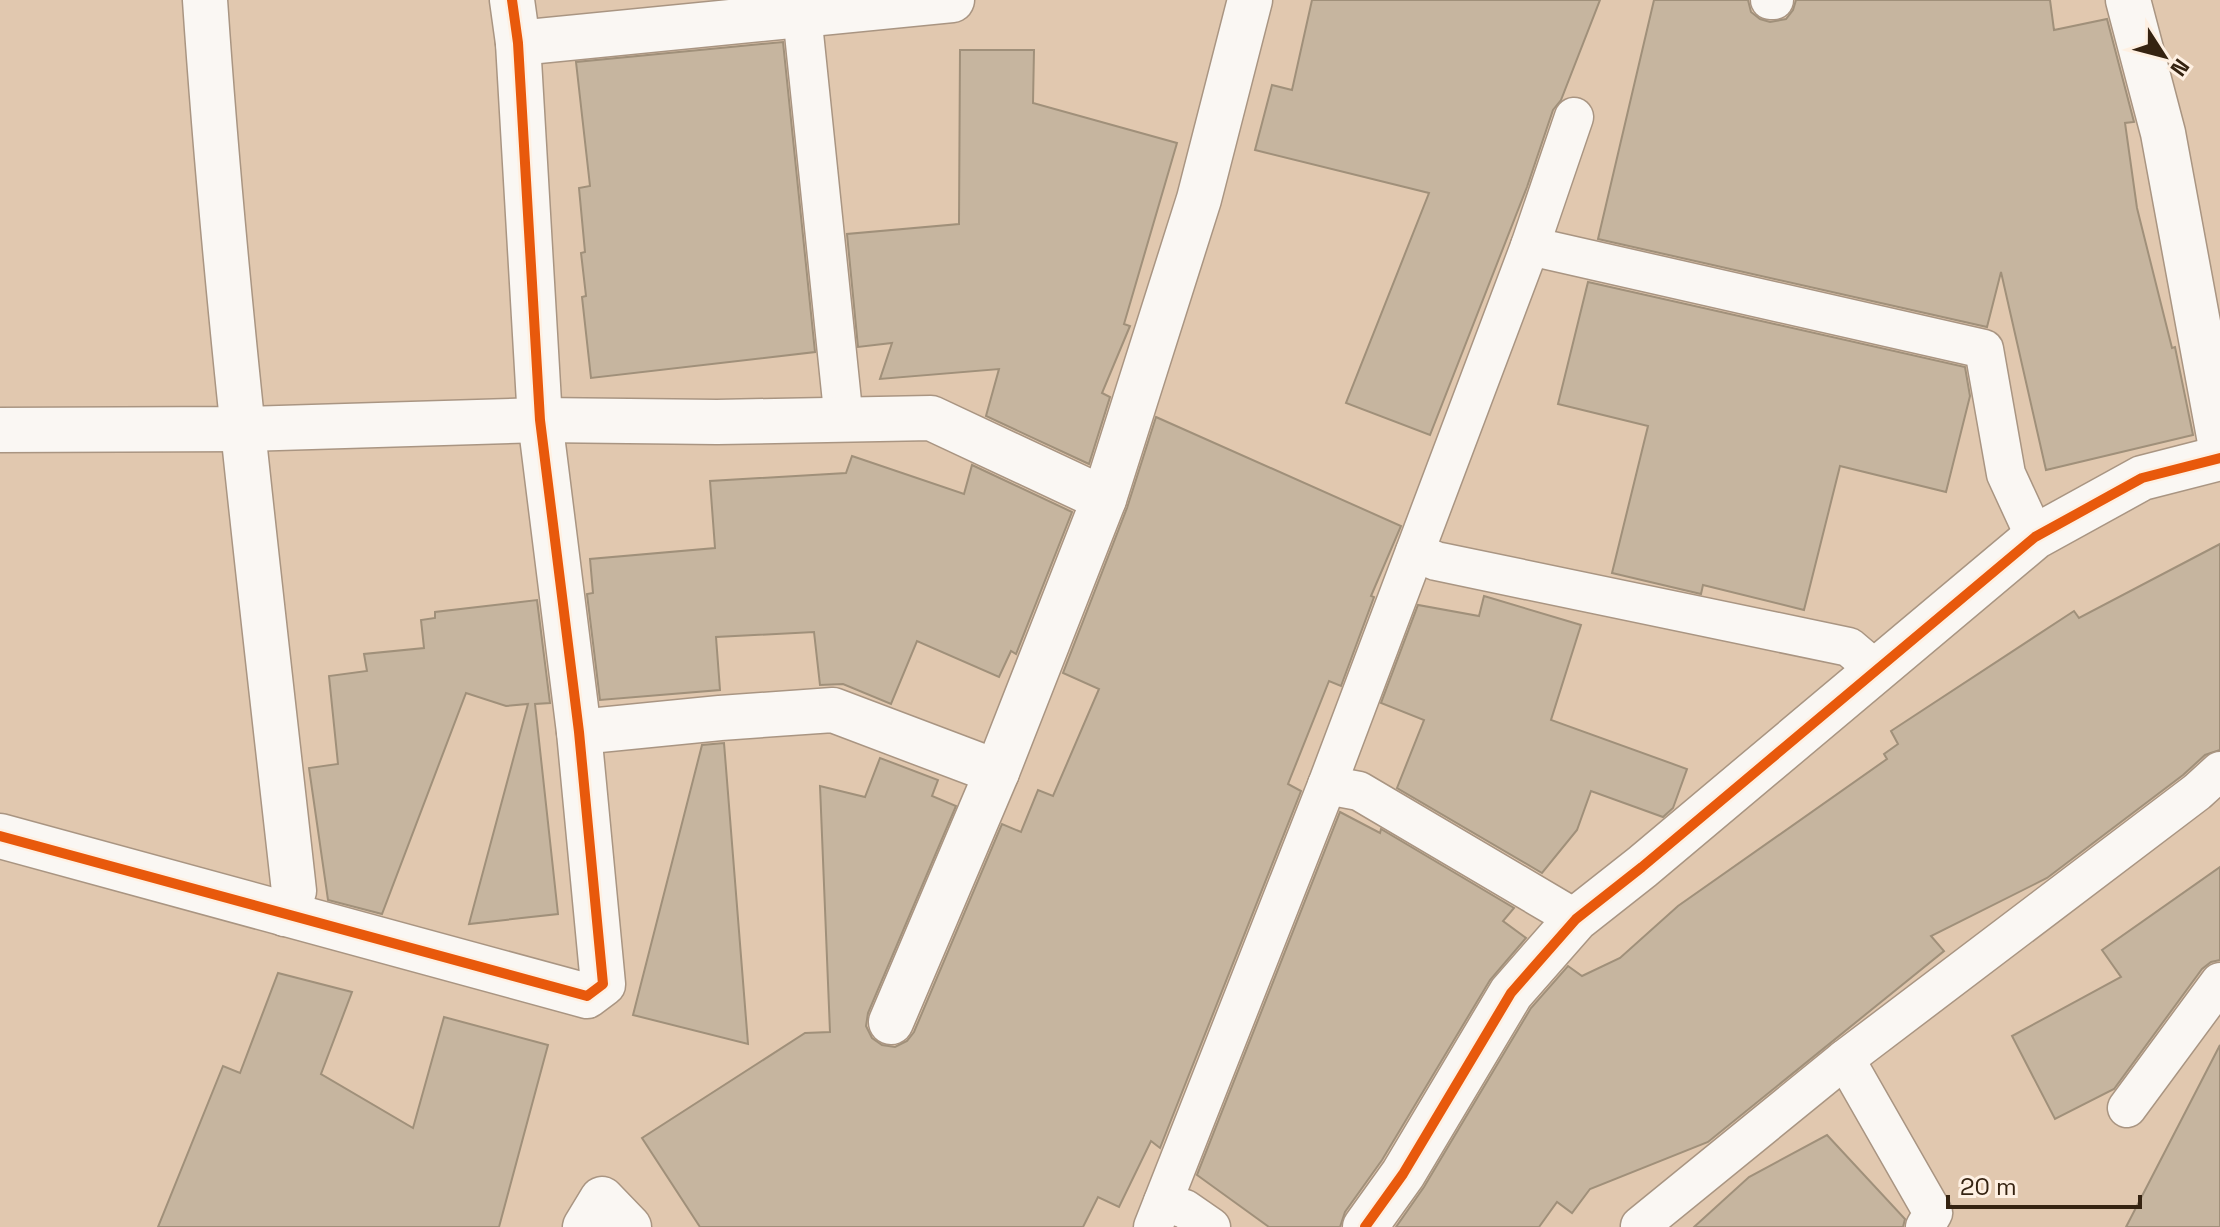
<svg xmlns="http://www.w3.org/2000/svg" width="2220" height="1227" font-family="'Space Grotesk',sans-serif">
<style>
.building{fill:#c6b59f;stroke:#a0907a;stroke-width:2}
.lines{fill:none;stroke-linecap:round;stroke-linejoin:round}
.service-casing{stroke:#a99582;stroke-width:41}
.minor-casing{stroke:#a99582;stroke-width:47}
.service{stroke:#faf7f3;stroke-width:38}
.minor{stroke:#faf7f3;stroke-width:44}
.cycleway-casing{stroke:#fef0e2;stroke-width:15}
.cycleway{stroke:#e8590c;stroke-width:10}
</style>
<rect width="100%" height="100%" fill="#e1c8af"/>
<g class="building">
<polygon points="1312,0 1600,0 1561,100 1553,110 1527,187 1430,435 1346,403 1429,193 1255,150 1272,85 1292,90"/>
<polygon points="1654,0 1748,0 1751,12 1760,19 1770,22 1786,19 1793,10 1796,0 2050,0 2054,30 2107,19 2134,122 2125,123 2137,208 2172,348 2175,347 2193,435 2046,470 2001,272 1987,327 1598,239"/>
<polygon points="783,42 815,352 591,378 582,297 586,296 581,253 585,252 579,188 590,186 576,62"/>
<polygon points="960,50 1034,50 1033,103 1177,143 1124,324 1130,326 1102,393 1110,397 1089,464 986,416 999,369 880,379 892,343 858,347 847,234 959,224"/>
<polygon points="1588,282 1965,367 1970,396 1946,492 1840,466 1804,610 1703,585 1701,594 1612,573 1648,426 1558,404"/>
<polygon points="1156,417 1401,526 1371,596 1374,597 1341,686 1329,681 1288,784 1301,791 1160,1148 1151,1141 1119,1207 1098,1197 1083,1227 700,1227 642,1138 805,1033 830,1032 820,786 865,797 880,758 938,780 932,796 956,806 868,1013 866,1026 872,1038 882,1045 895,1047 907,1041 914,1032 1002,824 1021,832 1038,790 1053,796 1099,689 1063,673 1127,508"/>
<polygon points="852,456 964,494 972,465 1072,512 1016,654 1011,651 999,677 917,641 891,704 843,684 820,685 814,632 716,637 720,690 600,700 587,594 593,593 590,559 715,548 710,481 846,473"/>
<polygon points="2220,544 2220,750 2205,755 2183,775 2047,878 1931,936 1944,951 1708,1142 1590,1189 1572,1213 1557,1202 1539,1227 1396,1227 1424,1187 1531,1008 1568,966 1582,976 1620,958 1678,906 1887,759 1884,754 1898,744 1891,731 2074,611 2079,618"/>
<polygon points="1484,596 1581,625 1551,720 1687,769 1673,808 1663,817 1591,791 1577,830 1542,873 1397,788 1424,720 1381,703 1418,605 1479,616"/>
<polygon points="537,600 550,703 535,704 558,914 469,924 528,704 506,706 466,693 382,914 328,900 309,768 338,764 329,676 367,671 364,654 424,648 421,620 435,618 435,612"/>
<polygon points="724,743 748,1044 633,1015 702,745"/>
<polygon points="1340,812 1380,833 1381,829 1514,908 1503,921 1526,938 1490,980 1382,1160 1345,1212 1340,1227 1269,1227 1197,1175"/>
<polygon points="2220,867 2220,960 2211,962 2202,969 2114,1089 2055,1119 2012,1036 2121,977 2102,950"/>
<polygon points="278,973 352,992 321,1074 413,1128 444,1017 548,1045 499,1227 158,1227 223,1066 240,1073"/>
<polygon points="2220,1045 2220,1227 2126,1227"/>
<polygon points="1827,1135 1905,1219 1903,1227 1694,1227 1749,1177"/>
</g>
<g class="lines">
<defs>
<g id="service">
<polyline points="1770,0 1774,0"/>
<polyline points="802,14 844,421"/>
<polyline points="1530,246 1984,349 2006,474 2035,537"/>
<polyline points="1415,552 1436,561 1849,647 1876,670"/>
<polyline points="1327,785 1359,791 1576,919"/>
<polyline points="1845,1059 1933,1213 1925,1227"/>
<polyline points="2127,1108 2220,982"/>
<polyline points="1163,1202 1185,1209 1211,1227"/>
<polyline points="1640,1226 1845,1059 2197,792 2220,771"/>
<polyline points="1153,1227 1327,785 1530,246 1574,117"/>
</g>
<g id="minor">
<path d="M 205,0 C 225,298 261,594 294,891 L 285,914"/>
<polyline points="2128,0 2163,133 2220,442"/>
<polyline points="518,43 952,0"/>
<polyline points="0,430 243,429 540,420 717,422 931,418 1104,499"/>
<polyline points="579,732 720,718 833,710 997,772 891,1022"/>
<polyline points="997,772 1104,499 1199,199 1250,0"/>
<polyline points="0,836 587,996 603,984 579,732 540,420 518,43 512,0"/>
<polyline points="585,1227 602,1199 629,1227"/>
<polyline points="1365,1227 1403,1174 1511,993 1576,919 1642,867 2035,537 2142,478 2220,458"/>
</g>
</defs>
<use href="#service" class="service-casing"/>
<use href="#minor" class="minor-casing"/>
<use href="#service" class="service"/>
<use href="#minor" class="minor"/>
<defs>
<g id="cycleway">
<polyline points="0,836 587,996 603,984 579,732 540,420 518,43 512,0"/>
<polyline points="1365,1227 1403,1174 1511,993 1576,919 1642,867 2035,537 2142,478 2220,458"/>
</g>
</defs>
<use href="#cycleway" class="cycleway-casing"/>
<use href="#cycleway" class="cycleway"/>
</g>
<g transform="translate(2164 56) rotate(126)" stroke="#fef0e2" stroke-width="6" paint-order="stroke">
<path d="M0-6L14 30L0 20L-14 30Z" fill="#352311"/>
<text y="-12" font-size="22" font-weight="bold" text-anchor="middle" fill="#352311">N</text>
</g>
<path d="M1948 1195v12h192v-12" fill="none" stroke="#352311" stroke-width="4"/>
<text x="1960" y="1195" font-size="24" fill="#352311" stroke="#fef0e2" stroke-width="6" paint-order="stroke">20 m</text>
</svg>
